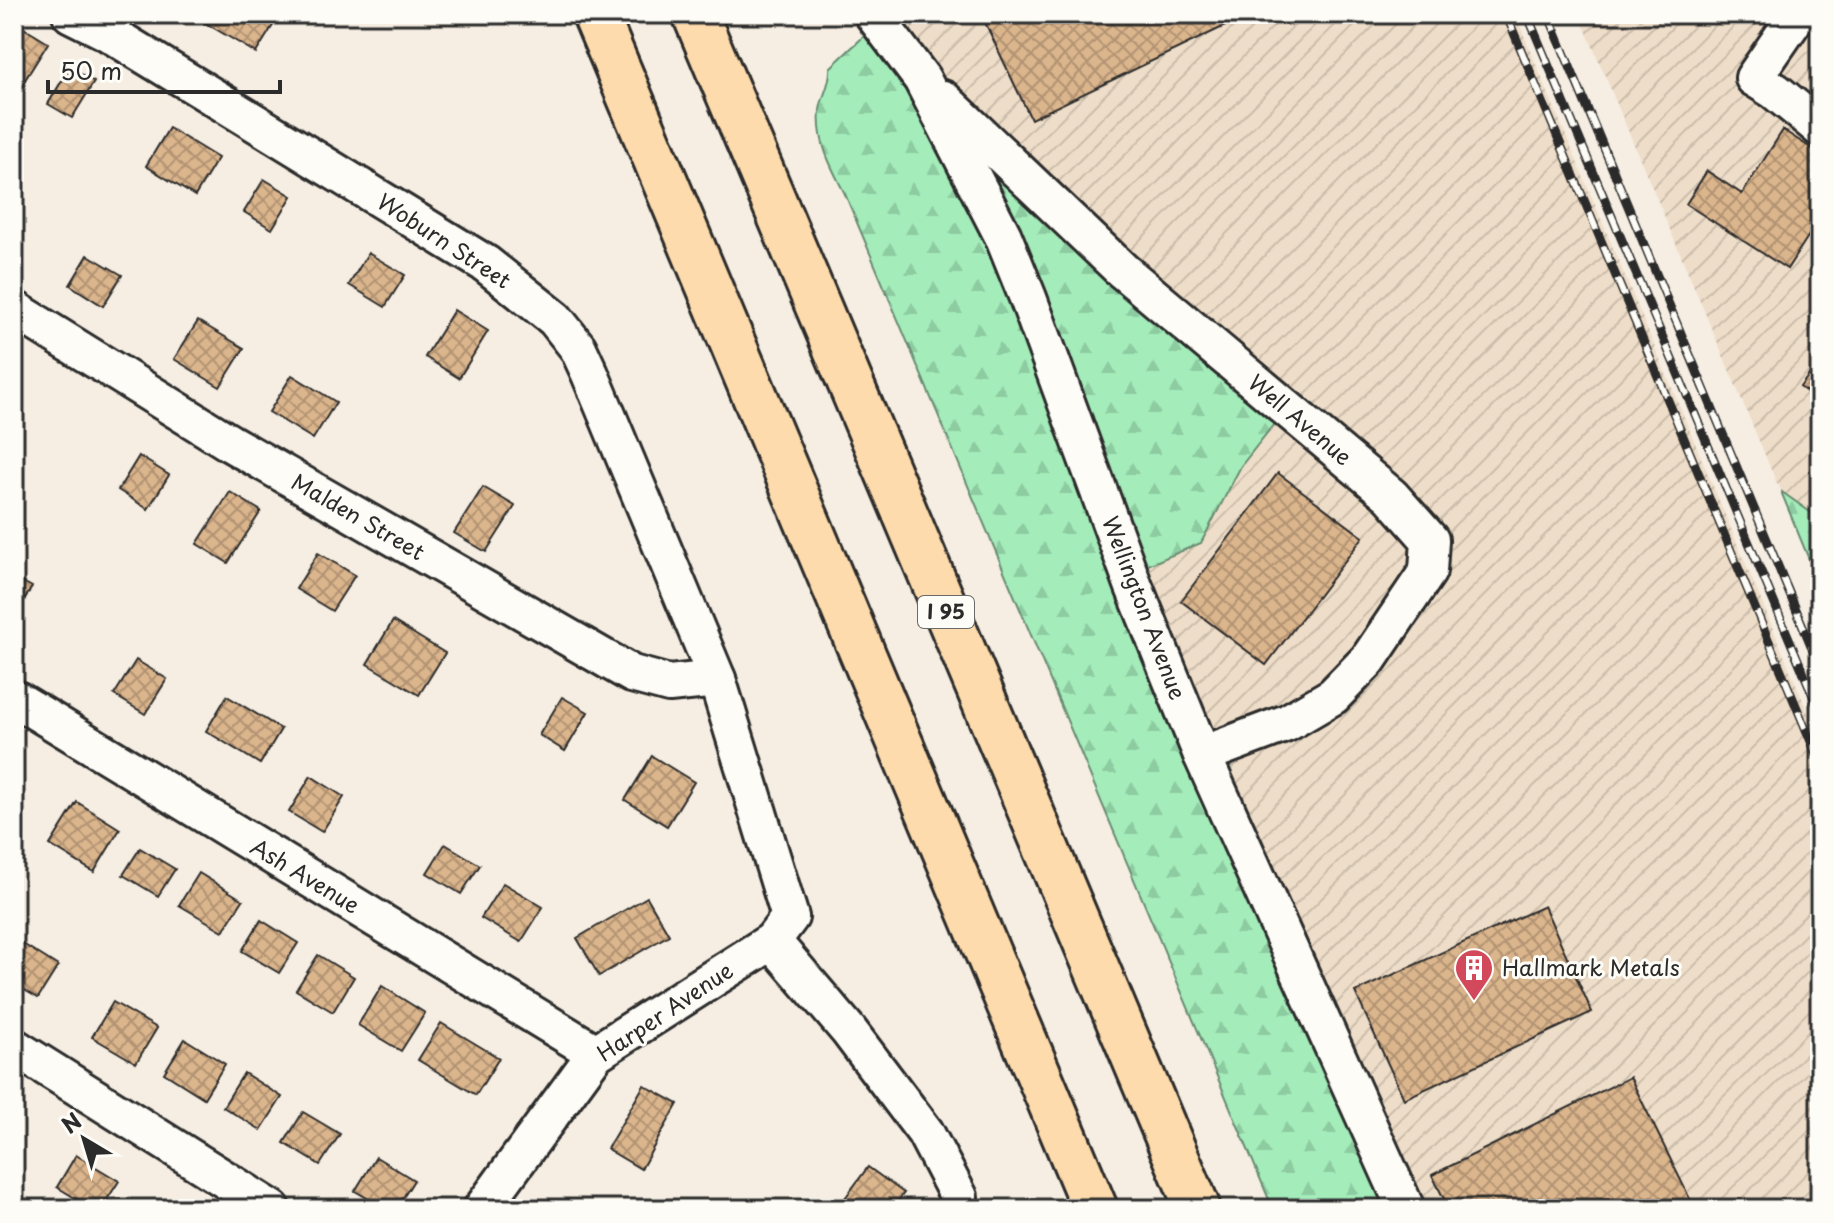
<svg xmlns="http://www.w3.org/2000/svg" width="1834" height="1223" font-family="'Playpen Sans',sans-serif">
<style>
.industrial{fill:url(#industrial-furrows)}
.forest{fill:url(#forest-firs);stroke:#688c72;stroke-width:2}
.building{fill:url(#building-cross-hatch);stroke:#2b2b2b;stroke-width:2}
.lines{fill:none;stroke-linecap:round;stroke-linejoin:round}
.minor-casing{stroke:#2b2b2b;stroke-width:42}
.motorway-casing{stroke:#2b2b2b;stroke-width:50}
.minor{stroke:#fdfcf7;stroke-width:36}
.motorway{stroke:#fedbac;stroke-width:44}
.rail-casing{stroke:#2b2b2b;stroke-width:9}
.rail{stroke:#fdfcf7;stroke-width:6;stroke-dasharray:18;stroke-linecap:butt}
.labels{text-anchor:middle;stroke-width:6;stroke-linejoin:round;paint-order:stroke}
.shield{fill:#fdfcf7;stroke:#6a6a68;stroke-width:2}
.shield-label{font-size:20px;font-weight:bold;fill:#2b2b2b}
.street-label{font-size:22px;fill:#2b2b2b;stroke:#fdfcf7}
.poi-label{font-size:22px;fill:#2b2b2b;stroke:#fdfcf7;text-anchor:start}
</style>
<defs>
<pattern id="industrial-furrows" width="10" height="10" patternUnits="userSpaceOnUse" patternTransform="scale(2)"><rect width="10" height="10" fill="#eeddc8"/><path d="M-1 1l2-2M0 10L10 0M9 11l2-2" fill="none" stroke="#ccbeac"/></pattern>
<pattern id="forest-firs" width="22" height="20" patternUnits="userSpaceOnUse" patternTransform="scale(2)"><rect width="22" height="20" fill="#a4ecba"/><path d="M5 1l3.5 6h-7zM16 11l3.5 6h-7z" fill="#8dcba0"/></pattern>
<pattern id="building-cross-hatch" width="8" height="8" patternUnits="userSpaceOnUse" patternTransform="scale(2)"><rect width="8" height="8" fill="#dbb58c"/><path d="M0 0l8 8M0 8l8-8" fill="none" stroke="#b29373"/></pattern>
</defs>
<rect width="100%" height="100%" fill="#f6eee2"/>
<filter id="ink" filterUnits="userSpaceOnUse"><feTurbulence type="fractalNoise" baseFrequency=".0125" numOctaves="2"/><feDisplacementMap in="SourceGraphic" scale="16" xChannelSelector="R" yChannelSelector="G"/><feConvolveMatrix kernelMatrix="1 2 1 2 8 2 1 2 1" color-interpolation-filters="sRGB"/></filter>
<g filter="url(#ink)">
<g class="industrial">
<polygon points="872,14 1515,14 1820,741 1820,1209 1408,1209 1130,573 1201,543 1241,466 1277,420"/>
<polygon points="1579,14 1820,14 1820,519 1782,492 1776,481"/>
</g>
<g class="forest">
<path d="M 876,25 L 1277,420 L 1241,466 L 1201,543 L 1131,572 L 1408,1209 L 1273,1209 L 845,194 C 831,167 817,142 820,110 C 822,95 831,84 830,68 Z"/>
<polygon points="1782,492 1820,519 1820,586 1782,494"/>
</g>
<g class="building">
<polygon points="200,14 280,14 256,53 197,18"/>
<polygon points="981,14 1250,14 1031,119"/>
<polygon points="22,27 48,43 18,91 14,88 14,40"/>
<polygon points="70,67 94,82 72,118 48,104"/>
<polygon points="169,128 218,158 195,196 146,166"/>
<polygon points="1783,130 1820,154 1820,218 1787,269 1686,204 1707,171 1742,194"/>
<polygon points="264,179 292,196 272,229 244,212"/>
<polygon points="368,253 405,275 385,307 349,285"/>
<polygon points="88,255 122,275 103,306 70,285"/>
<polygon points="454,310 488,331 459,378 425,357"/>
<polygon points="198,321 244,348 220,387 174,359"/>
<polygon points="1820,360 1820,402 1800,387"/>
<polygon points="292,375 336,402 313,439 269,412"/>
<polygon points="139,456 169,475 148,509 118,490"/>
<polygon points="1278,473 1363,537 1266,665 1181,601"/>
<polygon points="483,487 515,506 486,552 454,533"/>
<polygon points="230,492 261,511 228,563 197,544"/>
<polygon points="318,553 355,575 332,611 296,589"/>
<polygon points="14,577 32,587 14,616"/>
<polygon points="393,621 445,653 419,695 367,664"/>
<polygon points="136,660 167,679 145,714 114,695"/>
<polygon points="227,696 281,729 260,764 206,731"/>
<polygon points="562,697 588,712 565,751 539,735"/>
<polygon points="652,756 694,782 667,826 625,800"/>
<polygon points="311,776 344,797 322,832 289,812"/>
<polygon points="77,802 120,829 94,872 50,845"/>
<polygon points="445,844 480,865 461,894 427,873"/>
<polygon points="140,848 175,869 158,896 123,875"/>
<polygon points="199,873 243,900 223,931 179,905"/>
<polygon points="503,883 543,907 521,942 481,918"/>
<polygon points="647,897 669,935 599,976 577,938"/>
<polygon points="1544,906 1592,1012 1404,1099 1355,992"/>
<polygon points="261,920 298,943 279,973 242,951"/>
<polygon points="15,939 58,966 38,998 14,984"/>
<polygon points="318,955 354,977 333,1012 296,990"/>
<polygon points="382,986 425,1013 401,1051 358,1025"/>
<polygon points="113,1002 157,1028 136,1063 92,1037"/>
<polygon points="441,1023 499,1058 476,1095 418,1060"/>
<polygon points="185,1039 225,1064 204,1098 164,1073"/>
<polygon points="244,1073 282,1097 261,1130 223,1107"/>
<polygon points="1630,1077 1693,1205 1686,1209 1449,1209 1432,1175"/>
<polygon points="644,1085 678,1104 641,1169 607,1149"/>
<polygon points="303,1112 340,1134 320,1165 284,1143"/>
<polygon points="76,1155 119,1181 101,1209 93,1209 57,1187"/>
<polygon points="376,1157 414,1180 396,1209 386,1209 355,1191"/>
<polygon points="868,1167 904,1193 892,1209 837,1209"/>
</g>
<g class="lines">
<defs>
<g id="minor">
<polyline points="71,14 107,32 486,264 555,319 578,348 590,374 717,679 790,917 772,941 596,1053 482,1209"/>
<polyline points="873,14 922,79 1003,236 1028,298 1134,587 1202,755 1406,1209"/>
<polyline points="1798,14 1754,78 1775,91 1820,128"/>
<polyline points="943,99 1122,270 1391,496 1430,540 1428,571 1368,660 1333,696 1287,723 1202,755"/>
<polyline points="14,309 230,443 632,674 669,684 717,679"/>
<polyline points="14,698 596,1053"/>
<polyline points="772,941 848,1030 925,1132 959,1197 956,1209"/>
<polyline points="14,1047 272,1209"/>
</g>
<g id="motorway">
<polyline points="595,14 1095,1209"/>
<polyline points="695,14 1198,1209"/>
</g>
</defs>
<use href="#minor" class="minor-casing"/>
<use href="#motorway" class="motorway-casing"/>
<use href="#minor" class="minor"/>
<use href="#motorway" class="motorway"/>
<defs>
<g id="rail">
<polyline points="1506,14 1820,763"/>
<polyline points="1527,14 1820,712"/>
<polyline points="1548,14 1820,667"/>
</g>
</defs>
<use href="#rail" class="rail-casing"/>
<use href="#rail" class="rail"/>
</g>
</g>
<defs>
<symbol id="building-pin" viewBox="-11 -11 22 30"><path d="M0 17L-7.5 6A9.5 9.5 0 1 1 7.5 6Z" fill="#d1495b" stroke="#fdfcf7"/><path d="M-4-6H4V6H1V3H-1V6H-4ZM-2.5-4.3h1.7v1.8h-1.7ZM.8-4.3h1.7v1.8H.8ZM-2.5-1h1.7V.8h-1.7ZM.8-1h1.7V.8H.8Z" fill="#fff"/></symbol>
</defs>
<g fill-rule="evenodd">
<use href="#building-pin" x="1452" y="946" width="44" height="60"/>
</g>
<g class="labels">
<rect class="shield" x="918" y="596" width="56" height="32" rx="6"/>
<g class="shield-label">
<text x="946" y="619">I 95</text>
</g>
<g class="street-label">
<text transform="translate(444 241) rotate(33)" y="8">Woburn Street</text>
<text transform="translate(1300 420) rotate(40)" y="8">Well Avenue</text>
<text transform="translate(358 517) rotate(30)" y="8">Malden Street</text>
<text transform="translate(1144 608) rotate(69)" y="8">Wellington Avenue</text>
<text transform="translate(305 876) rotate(31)" y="8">Ash Avenue</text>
<text transform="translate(665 1012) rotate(-34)" y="8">Harper Avenue</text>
</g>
<g class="poi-label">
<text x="1502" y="976">Hallmark Metals</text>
</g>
</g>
<rect width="1834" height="1223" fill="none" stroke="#fdfcf7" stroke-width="48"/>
<rect x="24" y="24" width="1786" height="1175" fill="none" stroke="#2b2b2b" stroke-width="3" filter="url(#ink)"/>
<g transform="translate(84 1139) rotate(322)" stroke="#fdfcf7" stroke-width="6" paint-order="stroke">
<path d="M0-6L14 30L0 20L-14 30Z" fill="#2b2b2b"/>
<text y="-12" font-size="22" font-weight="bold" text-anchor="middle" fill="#2b2b2b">N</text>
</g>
<path d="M48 80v12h232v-12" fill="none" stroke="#2b2b2b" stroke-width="4"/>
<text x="60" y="80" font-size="24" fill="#2b2b2b" stroke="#fdfcf7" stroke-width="6" paint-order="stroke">50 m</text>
</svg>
